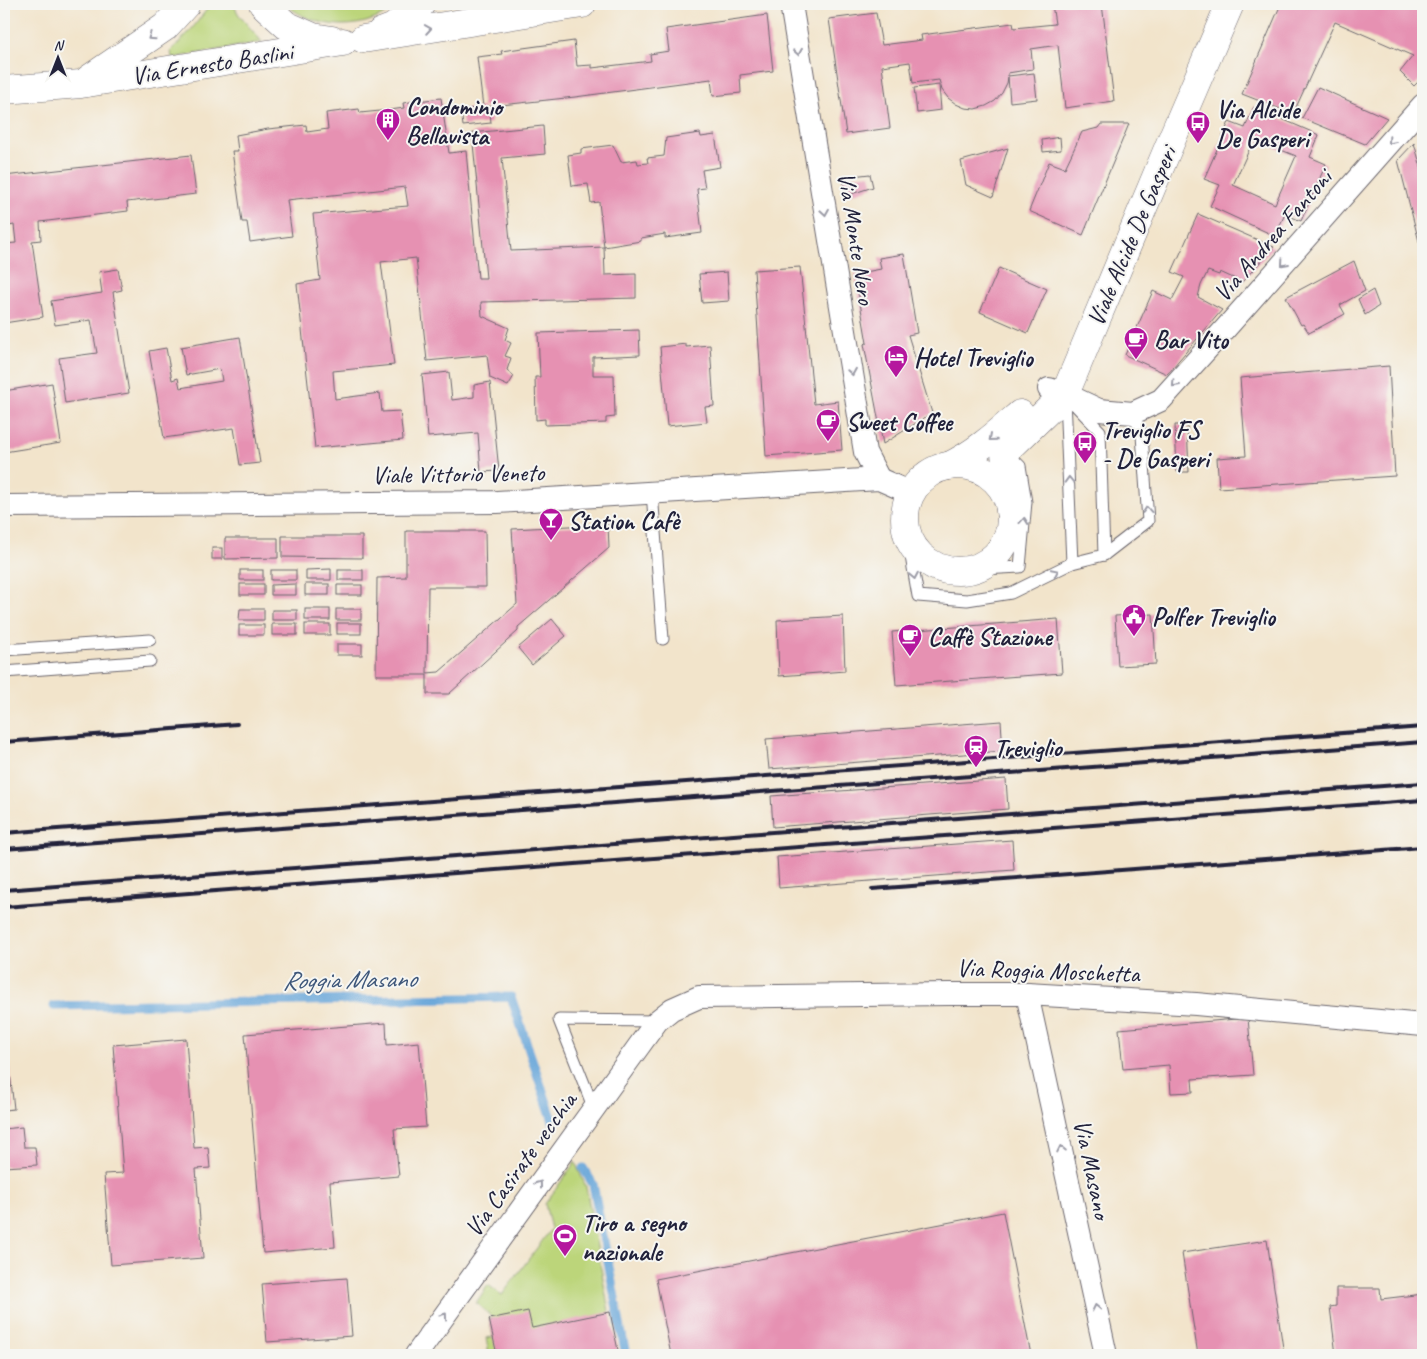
<svg xmlns="http://www.w3.org/2000/svg" width="1427" height="1359" font-family="Caveat,sans-serif">
<style>
.green{fill:#bcd57a;stroke:#6f7c5a}
.lines{fill:none;stroke-linecap:round;stroke-linejoin:round}
.stream{stroke:#67a6d9;stroke-width:9}
.building{fill:#e691b2;fill-rule:evenodd}
.service-casing{stroke:#6b666d;stroke-width:13}
.minor-casing{stroke:#6b666d;stroke-width:24}
.tertiary-casing{stroke:#6b666d;stroke-width:29}
.secondary-casing{stroke:#6b666d;stroke-width:29}
.service{stroke:#fff;stroke-width:11}
.minor{stroke:#fff;stroke-width:22}
.tertiary{stroke:#fff;stroke-width:28}
.secondary{stroke:#fff;stroke-width:28}
.rail{stroke:#22223b;stroke-width:4}
.oneway{stroke:#9c9ca7}
.labels{text-anchor:middle;stroke-width:4;stroke-linejoin:round;paint-order:stroke}
.street-label{font-size:25px;fill:#22223b;stroke:#f6f6f2}
.poi-label{font-size:25px;font-weight:bold;fill:#22223b;stroke:#f6f6f2;text-anchor:start}
.water-label{font-size:26px;font-style:italic;fill:#3e577a;stroke:#f6f6f2}
</style>
<rect width="100%" height="100%" fill="#f6f6f2"/>
<filter id="ink" filterUnits="userSpaceOnUse"><feTurbulence type="fractalNoise" baseFrequency=".02" numOctaves="2"/><feDisplacementMap in="SourceGraphic" scale="10" xChannelSelector="R" yChannelSelector="G"/><feConvolveMatrix kernelMatrix="1 2 1 2 8 2 1 2 1" color-interpolation-filters="sRGB"/></filter>
<filter id="wash" filterUnits="userSpaceOnUse"><feTurbulence type="fractalNoise" baseFrequency=".0096" numOctaves="4" result="noise"/><feDisplacementMap in="SourceGraphic" scale="20" xChannelSelector="R" yChannelSelector="G"/><feGaussianBlur stdDeviation="1.12" result="paint"/><feColorMatrix in="noise" values="0 0 0 0 0 0 0 0 0 0 0 0 0 0 0 0 0 1.4 0 .05"/><feComposite in="paint" operator="in"/></filter>
<g filter="url(#wash)">
<rect width="100%" height="100%" fill="#f2e4cb"/>
<g class="green">
<polygon points="211,4 233,4 239,15 262,42 172,58 171,51 191,30"/>
<path d="M 285,4 L 398,4 C 367,33 317,31 285,4 Z"/>
<polygon points="575,1162 586,1187 617,1355 489,1355 486,1338 493,1337 489,1319 493,1318 476,1303 488,1285 502,1295 551,1229 545,1204"/>
</g>
<g class="lines">
<g class="stream">
<polyline points="54,1006 511,997 554,1124"/>
<polyline points="583,1168 593,1184 626,1355"/>
</g>
</g>
<g id="blocks">
<g class="building">
<polygon points="1052,4 1102,4 1114,101 1065,108 1058,45 1031,49 1033,69 1008,73 1008,76 1034,73 1037,99 1010,102 1008,77 1007,83 1002,93 995,101 986,106 975,109 965,108 956,104 948,98 942,90 939,80 913,83 910,62 882,66 890,128 846,134 829,19 876,13 882,45 922,40 921,35 1013,23 1014,28 1055,24"/>
<polygon points="1281,4 1423,4 1423,77 1414,86 1400,72 1413,56 1335,22 1293,114 1242,94"/>
<polygon points="767,15 773,71 740,75 741,93 713,96 711,79 575,97 483,107 477,57 502,54 501,51 574,41 577,66 592,65 592,68 651,61 650,54 669,51 666,29"/>
<polygon points="939,85 941,110 917,113 914,88"/>
<polygon points="1318,87 1387,118 1365,144 1302,118"/>
<polygon points="441,98 449,153 466,151 478,278 486,278 472,133 543,126 545,154 502,158 511,251 604,247 599,202 591,203 588,184 572,186 568,155 581,153 581,149 613,145 621,162 637,160 638,164 648,163 647,158 664,156 666,138 700,133 701,137 715,135 720,167 702,170 705,188 697,189 702,233 665,238 665,234 641,238 641,241 604,247 605,275 636,274 636,298 481,302 482,316 509,328 505,340 511,343 505,356 511,358 507,370 514,376 508,386 490,378 487,355 427,361 416,258 381,262 394,365 333,371 335,399 380,393 382,412 400,411 403,440 315,448 297,284 320,280 313,214 408,206 405,187 287,200 292,236 250,242 247,222 242,222 232,151 238,151 236,135 268,129 306,125 307,132 328,129 326,113 359,109 360,113 390,110 404,108 403,103"/>
<polygon points="483,107 484,112 490,111 491,123 463,126 461,110"/>
<path d="M 1254,107 L 1319,135 L 1310,157 L 1326,164 L 1301,221 L 1285,214 L 1275,236 L 1210,206 L 1220,185 L 1204,179 L 1229,122 L 1245,128 ZM 1254,139 L 1296,156 L 1275,204 L 1233,185 Z"/>
<polygon points="1101,124 1129,124 1083,235 1029,211 1049,162 1065,168 1082,132 1098,128"/>
<polygon points="1060,137 1061,150 1043,152 1042,140"/>
<polygon points="1414,143 1423,174 1423,257 1398,160"/>
<polygon points="1008,148 993,197 966,185 961,161"/>
<polygon points="191,155 196,194 127,202 128,211 40,222 41,240 32,241 43,317 4,323 4,244 16,243 14,225 4,227 4,176"/>
<polygon points="870,174 873,187 845,196 843,177"/>
<polygon points="1198,214 1274,247 1242,282 1220,272 1219,275 1208,271 1201,285 1198,297 1222,310 1167,374 1125,355 1153,291 1172,300 1184,277 1172,272"/>
<polygon points="904,254 917,333 908,335 932,413 883,444 864,344 867,343 855,274 881,269 879,258"/>
<polygon points="1354,261 1365,291 1340,305 1345,314 1309,333 1303,324 1301,325 1286,297"/>
<polygon points="800,267 814,404 838,401 842,450 766,456 754,270"/>
<polygon points="999,268 1047,289 1028,333 980,312"/>
<polygon points="118,269 122,290 113,292 129,393 65,403 59,358 97,353 91,320 55,325 51,301 102,293 99,272"/>
<polygon points="727,272 729,301 702,303 699,274"/>
<polygon points="1373,290 1379,306 1365,315 1358,299"/>
<polygon points="639,330 640,355 593,357 593,375 614,375 615,417 606,418 606,423 545,425 545,419 536,420 535,377 540,377 538,333"/>
<polygon points="240,337 260,463 240,465 234,428 164,438 149,351 166,348 172,380 178,378 180,388 222,381 220,369 186,375 181,347"/>
<polygon points="686,344 686,347 710,345 714,406 705,407 707,422 667,426 660,347"/>
<polygon points="1389,366 1395,476 1219,488 1217,458 1246,456 1240,378"/>
<polygon points="449,372 452,400 474,397 474,385 490,382 499,471 481,472 478,433 428,437 422,375"/>
<polygon points="52,383 61,443 4,452 4,391"/>
<polygon points="1175,425 1187,425 1189,472 1177,472"/>
<polygon points="608,524 609,548 518,627 518,631 449,694 427,694 427,675 376,675 377,578 406,577 406,531 485,531 486,587 428,587 427,673 439,672 517,604 512,529"/>
<polygon points="282,536 362,536 362,558 282,557"/>
<polygon points="225,538 278,538 278,558 225,559"/>
<rect x="212" y="548" width="10" height="11"/>
<polygon points="331,569 331,580 306,580 306,570"/>
<rect x="240" y="570" width="23" height="10"/>
<rect x="271" y="570" width="25" height="10"/>
<rect x="338" y="570" width="25" height="10"/>
<rect x="240" y="584" width="24" height="11"/>
<polygon points="296,584 296,595 271,595 271,585"/>
<rect x="305" y="584" width="24" height="11"/>
<rect x="337" y="585" width="25" height="10"/>
<polygon points="240,609 264,609 264,620 239,620"/>
<rect x="305" y="609" width="25" height="11"/>
<rect x="336" y="609" width="25" height="11"/>
<rect x="272" y="610" width="25" height="10"/>
<polygon points="1153,614 1156,664 1118,666 1115,616"/>
<polygon points="843,616 845,671 779,676 777,620"/>
<polygon points="552,619 566,636 532,665 518,648"/>
<polygon points="1058,619 1062,673 896,685 892,632"/>
<rect x="337" y="623" width="24" height="11"/>
<rect x="272" y="624" width="25" height="11"/>
<rect x="305" y="624" width="25" height="11"/>
<rect x="239" y="625" width="25" height="10"/>
<rect x="337" y="644" width="25" height="11"/>
<polygon points="1001,721 1003,751 769,769 766,739"/>
<polygon points="1006,779 1008,809 773,827 771,796"/>
<polygon points="1012,840 1014,870 779,888 777,857"/>
<polygon points="1248,1018 1253,1075 1192,1079 1193,1092 1171,1093 1169,1065 1123,1069 1119,1029"/>
<polygon points="386,1023 387,1045 419,1042 426,1127 394,1129 399,1176 330,1182 335,1247 263,1253 245,1034"/>
<polygon points="186,1039 194,1148 208,1147 210,1168 196,1169 203,1258 111,1265 104,1174 123,1173 113,1045"/>
<polygon points="8,1054 14,1109 4,1110 4,1055"/>
<polygon points="22,1127 24,1147 35,1147 37,1165 4,1167 4,1129"/>
<polygon points="1003,1212 1031,1355 671,1355 656,1279"/>
<polygon points="1267,1240 1284,1355 1198,1355 1182,1253"/>
<polygon points="347,1278 352,1336 267,1342 262,1284"/>
<polygon points="1336,1288 1380,1288 1381,1299 1423,1294 1423,1355 1336,1355 1330,1307 1336,1306"/>
<polygon points="528,1311 532,1328 610,1312 619,1355 497,1355 489,1319"/>
</g>
</g>
</g>
<g filter="url(#ink)">
<use href="#blocks" fill-opacity="0" stroke="#6b666d" stroke-width="1"/>
<g class="lines">
<defs>
<g id="service">
<polyline points="1065,398 1072,563"/>
<polyline points="652,492 663,639"/>
<polyline points="906,528 918,596 967,600 1011,593 1072,563 1104,555 1100,431 1077,407"/>
<polyline points="1104,555 1148,521 1142,435 1133,413"/>
<polyline points="965,570 1020,567 1026,502 1020,466 1010,456"/>
<polyline points="4,650 150,640"/>
<polyline points="4,672 150,661"/>
<polyline points="594,1109 559,1020 657,1021"/>
</g>
<g id="minor">
<polyline points="791,4 865,452 879,479"/>
<polyline points="1049,389 1065,394 1099,410 1133,413 1161,400 1226,328 1423,105"/>
<polyline points="4,506 497,502 879,479 911,493"/>
<polyline points="1027,994 1106,1355"/>
<polyline points="416,1355 657,1021 672,1009 699,997 949,994 1027,994 1196,1004 1423,1025"/>
</g>
<g id="tertiary">
<circle cx="958" cy="518" r="53"/>
<path d="M 949,466 C 976,453 998,433 1020,414"/>
<polyline points="1010,511 1005,452 1065,394 1174,134 1230,4"/>
</g>
<g id="secondary">
<polyline points="263,4 286,25 313,37 332,40"/>
<polyline points="381,32 394,27 421,4"/>
<polyline points="363,39 582,4"/>
<polyline points="89,79 165,27 186,4"/>
<polyline points="4,90 81,84 343,42"/>
</g>
</defs>
<use href="#service" class="service-casing"/>
<use href="#minor" class="minor-casing"/>
<use href="#tertiary" class="tertiary-casing"/>
<use href="#secondary" class="secondary-casing"/>
<use href="#service" class="service"/>
<use href="#minor" class="minor"/>
<use href="#tertiary" class="tertiary"/>
<use href="#secondary" class="secondary"/>
<g class="rail">
<polyline points="4,742 237,724"/>
<polyline points="4,833 1423,727"/>
<polyline points="4,849 1423,742"/>
<polyline points="872,889 1423,847"/>
<polyline points="4,890 1423,783"/>
<polyline points="4,907 1423,800"/>
</g>
</g>
<defs><path id="oneway-chevron" d="M-2-3.5L2.5 0L-2 3.5" fill="none" stroke-width="1.6" stroke-linecap="round" stroke-linejoin="round" transform="scale(1.25)"/></defs>
<g class="oneway">
<use href="#oneway-chevron" transform="translate(428 29) rotate(-9)"/>
<use href="#oneway-chevron" transform="translate(151 37) rotate(146)"/>
<use href="#oneway-chevron" transform="translate(798 52) rotate(81)"/>
<use href="#oneway-chevron" transform="translate(1391 141) rotate(131)"/>
<use href="#oneway-chevron" transform="translate(825 212) rotate(81)"/>
<use href="#oneway-chevron" transform="translate(1284 263) rotate(131)"/>
<use href="#oneway-chevron" transform="translate(852 372) rotate(81)"/>
<use href="#oneway-chevron" transform="translate(1175 384) rotate(132)"/>
<use href="#oneway-chevron" transform="translate(992 438) rotate(139)"/>
<use href="#oneway-chevron" transform="translate(1069 480) rotate(-92)"/>
<use href="#oneway-chevron" transform="translate(1147 510) rotate(-94)"/>
<use href="#oneway-chevron" transform="translate(1024 521) rotate(-85)"/>
<use href="#oneway-chevron" transform="translate(1055 572) rotate(-26)"/>
<use href="#oneway-chevron" transform="translate(914 576) rotate(79)"/>
<use href="#oneway-chevron" transform="translate(1061 1149) rotate(-102)"/>
<use href="#oneway-chevron" transform="translate(539 1184) rotate(-54)"/>
<use href="#oneway-chevron" transform="translate(1096 1308) rotate(-102)"/>
<use href="#oneway-chevron" transform="translate(444 1316) rotate(-54)"/>
</g>
</g>
<defs>
<symbol id="building-pin" viewBox="-11 -11 22 30"><path d="M0 17L-7.5 6A9.5 9.5 0 1 1 7.5 6Z" fill="#b5179e" stroke="#f6f6f2"/><path d="M-4-6H4V6H1V3H-1V6H-4ZM-2.5-4.3h1.7v1.8h-1.7ZM.8-4.3h1.7v1.8H.8ZM-2.5-1h1.7V.8h-1.7ZM.8-1h1.7V.8H.8Z" fill="#fff"/></symbol>
<symbol id="bus-pin" viewBox="-11 -11 22 30"><path d="M0 17L-7.5 6A9.5 9.5 0 1 1 7.5 6Z" fill="#b5179e" stroke="#f6f6f2"/><path d="M-5-6H5V4H4V6H2V4H-2V6H-4V4H-5ZM-3.5-4V0h7V-4ZM-3.5 1.2v1.5H-2V1.2ZM2 1.2v1.5H3.5V1.2Z" fill="#fff"/></symbol>
<symbol id="cafe-pin" viewBox="-11 -11 22 30"><path d="M0 17L-7.5 6A9.5 9.5 0 1 1 7.5 6Z" fill="#b5179e" stroke="#f6f6f2"/><path d="M-5.5-4.5H6V0H3Q3 3.5 0 3.5H-2.5Q-5.5 3.5-5.5 0ZM3-3.2v2h1.7v-2ZM-6 4.5H4V6H-6Z" fill="#fff"/></symbol>
<symbol id="hotel-pin" viewBox="-11 -11 22 30"><path d="M0 17L-7.5 6A9.5 9.5 0 1 1 7.5 6Z" fill="#b5179e" stroke="#f6f6f2"/><path d="M-6-4.5h1.5V1H6V5H4.5V3h-9V5H-6ZM-4 0a1.8 1.8 0 1 1 3.6 0ZM.5 0V-2.5h3Q6-2.5 6 0Z" fill="#fff"/></symbol>
<symbol id="bar-pin" viewBox="-11 -11 22 30"><path d="M0 17L-7.5 6A9.5 9.5 0 1 1 7.5 6Z" fill="#b5179e" stroke="#f6f6f2"/><path d="M-6-5H6L.8 .8V4.5H3.5V6h-7V4.5H-.8V.8Z" fill="#fff"/></symbol>
<symbol id="civic-pin" viewBox="-11 -11 22 30"><path d="M0 17L-7.5 6A9.5 9.5 0 1 1 7.5 6Z" fill="#b5179e" stroke="#f6f6f2"/><path d="M-.6-6.5H3V-4.5H.6V-3L4-1V1h2V6H-6V1h2V-1L-.6-3ZM-1.2 2.5V6h2.4V2.5Z" fill="#fff"/></symbol>
<symbol id="station-pin" viewBox="-11 -11 22 30"><path d="M0 17L-7.5 6A9.5 9.5 0 1 1 7.5 6Z" fill="#b5179e" stroke="#f6f6f2"/><path d="M-3-6H3Q5-6 5-4V2Q5 4 3 4L4.5 6H3L1.5 4h-3L-3 6H-4.5L-3 4Q-5 4-5 2V-4Q-5-6-3-6ZM-3.5-4v3h7v-3ZM-3.5 1v1.5H-2V1ZM2 1v1.5H3.5V1Z" fill="#fff"/></symbol>
<symbol id="stadium-pin" viewBox="-11 -11 22 30"><path d="M0 17L-7.5 6A9.5 9.5 0 1 1 7.5 6Z" fill="#b5179e" stroke="#f6f6f2"/><path d="M0-5a6.5 5 0 1 0 0 10a6.5 5 0 1 0 0-10ZM-3.5-1.8h7v3.6h-7Z" fill="#fff"/></symbol>
</defs>
<g fill-rule="evenodd">
<use href="#building-pin" x="374" y="106" width="28" height="38"/>
<use href="#bus-pin" x="1184" y="109" width="28" height="38"/>
<use href="#cafe-pin" x="1122" y="325" width="28" height="38"/>
<use href="#hotel-pin" x="882" y="343" width="28" height="38"/>
<use href="#cafe-pin" x="814" y="407" width="28" height="38"/>
<use href="#bus-pin" x="1071" y="429" width="28" height="38"/>
<use href="#bar-pin" x="537" y="506" width="28" height="38"/>
<use href="#civic-pin" x="1120" y="602" width="28" height="38"/>
<use href="#cafe-pin" x="896" y="622" width="28" height="38"/>
<use href="#station-pin" x="962" y="733" width="28" height="38"/>
<use href="#stadium-pin" x="551" y="1222" width="28" height="38"/>
</g>
<g class="labels">
<g class="street-label">
<text transform="translate(212 63) rotate(-9)" y="9">Via Ernesto Baslini</text>
<text transform="translate(1272 235) rotate(-49)" y="9">Via Andrea Fantoni</text>
<text transform="translate(1131 236) rotate(-67)" y="9">Viale Alcide De Gasperi</text>
<text transform="translate(857 238) rotate(81)" y="9">Via Monte Nero</text>
<text transform="translate(458 473) rotate(-1)" y="9">Viale Vittorio Veneto</text>
<text transform="translate(1048 970) rotate(2)" y="9">Via Roggia Moschetta</text>
<text transform="translate(520 1164) rotate(-54)" y="9">Via Casirate vecchia</text>
<text transform="translate(1093 1169) rotate(78)" y="9">Via Masano</text>
</g>
<g class="poi-label">
<text x="406" y="115">Condominio<tspan x="406" dy="29">Bellavista</tspan></text>
<text x="1216" y="118">Via Alcide<tspan x="1216" dy="29">De Gasperi</tspan></text>
<text x="1154" y="348">Bar Vito</text>
<text x="914" y="366">Hotel Treviglio</text>
<text x="846" y="430">Sweet Coffee</text>
<text x="1102" y="438">Treviglio FS<tspan x="1102" dy="29">- De Gasperi</tspan></text>
<text x="568" y="529">Station Cafè</text>
<text x="1152" y="625">Polfer Treviglio</text>
<text x="928" y="645">Caffè Stazione</text>
<text x="994" y="756">Treviglio</text>
<text x="582" y="1231">Tiro a segno<tspan x="582" dy="29">nazionale</tspan></text>
</g>
<g class="water-label">
<text transform="translate(349 979) rotate(-1)" y="9">Roggia Masano</text>
</g>
</g>
<rect width="1427" height="1359" fill="none" stroke="#f6f6f2" stroke-width="20"/>
<g transform="translate(58 58)" stroke="#f6f6f2" stroke-width="4" paint-order="stroke">
<path d="M0-4L9 19L0 12L-9 19Z" fill="#22223b"/>
<text y="-8" font-size="14" font-weight="bold" text-anchor="middle" fill="#22223b">N</text>
</g>
</svg>
